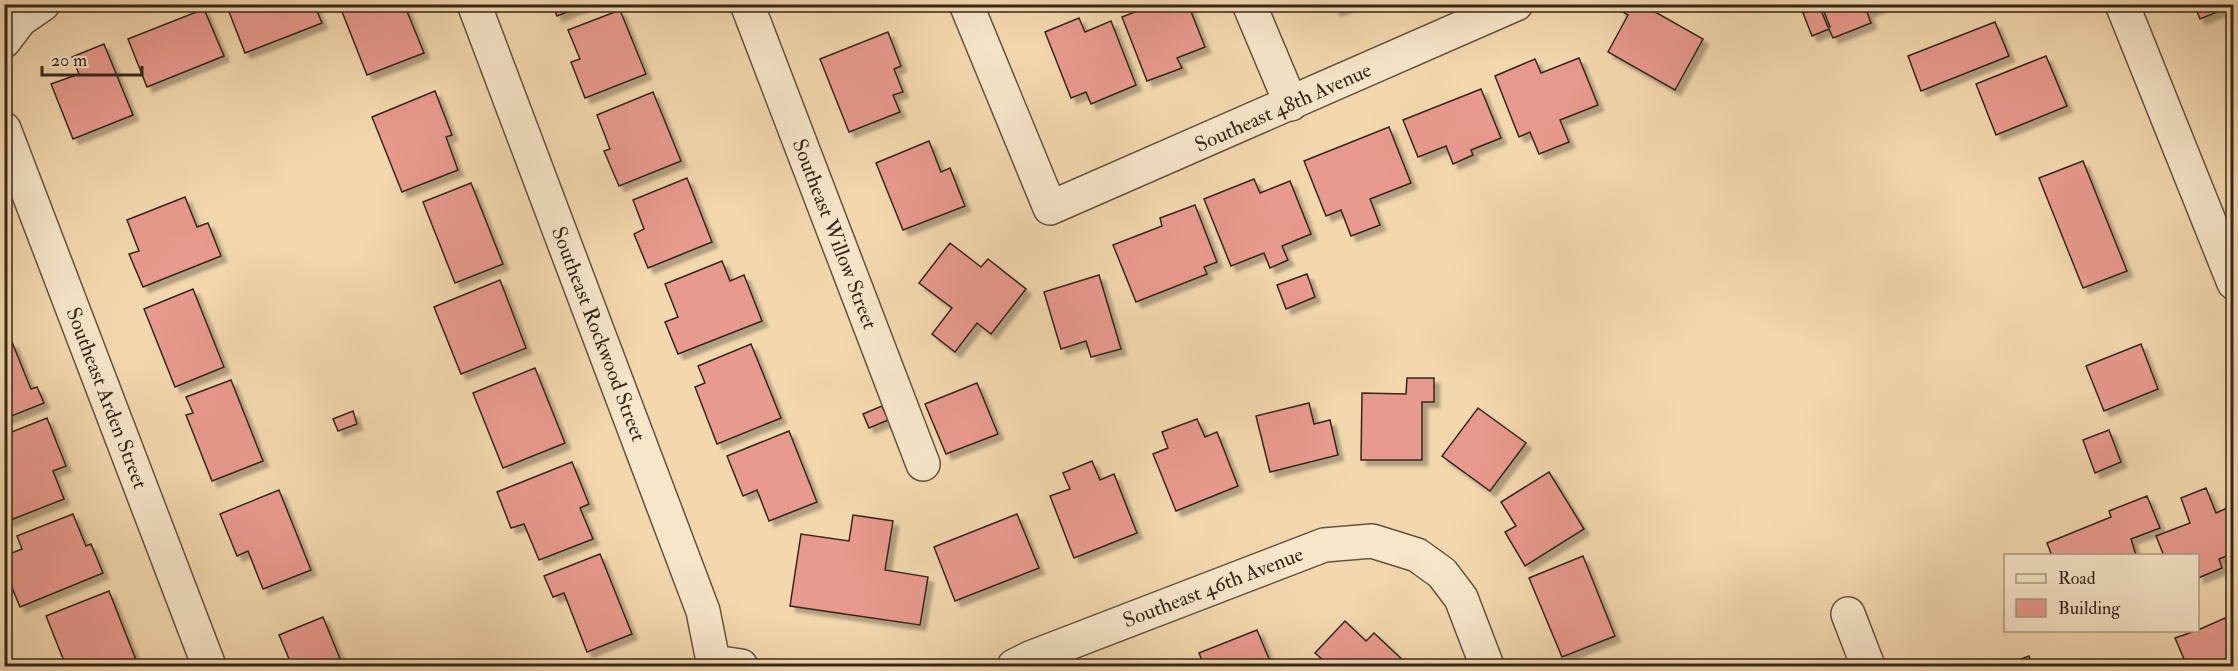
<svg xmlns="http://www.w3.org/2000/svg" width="2238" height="671" font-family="'IM FELL Double Pica',serif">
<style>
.building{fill:#e99a8e;stroke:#35261b;stroke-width:1.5;filter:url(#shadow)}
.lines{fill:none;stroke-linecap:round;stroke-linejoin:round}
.minor-casing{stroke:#645240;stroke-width:36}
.minor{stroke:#f7e6ca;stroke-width:33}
.labels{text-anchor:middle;stroke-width:4.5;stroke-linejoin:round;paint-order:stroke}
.street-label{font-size:21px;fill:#35261b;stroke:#f7e6ca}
</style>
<defs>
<filter id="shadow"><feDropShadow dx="5.5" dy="5.5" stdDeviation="1.5" flood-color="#0004"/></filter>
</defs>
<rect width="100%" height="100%" fill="#f3d8ae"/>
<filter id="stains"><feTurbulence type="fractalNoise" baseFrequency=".00333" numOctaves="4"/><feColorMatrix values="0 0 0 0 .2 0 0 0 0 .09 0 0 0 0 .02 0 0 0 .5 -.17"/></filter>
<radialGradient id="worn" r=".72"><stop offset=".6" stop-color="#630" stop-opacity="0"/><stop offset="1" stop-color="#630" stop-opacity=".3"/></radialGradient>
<g class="building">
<polygon points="226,4 314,4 322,23 245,53"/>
<polygon points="339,4 404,4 424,53 367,75"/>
<polygon points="552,4 587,4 557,16"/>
<polygon points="1138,4 1188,4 1205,47 1177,58 1182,68 1147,81 1122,17 1140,10"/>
<polygon points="1333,4 1353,4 1335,11"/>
<polygon points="1623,4 1641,4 1703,39 1675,90 1608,52 1628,15 1620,10"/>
<polygon points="1821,4 1885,4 1867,12 1871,23 1833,38 1829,29 1812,36 1803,13 1819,6 1828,27 1830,27"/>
<polygon points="2194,4 2234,4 2234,5 2200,19"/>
<polygon points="204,9 224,56 147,87 128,39"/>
<polygon points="620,10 646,74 585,98 571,62 580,59 568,30"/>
<polygon points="1079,18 1085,32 1111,21 1136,85 1091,104 1086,92 1071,98 1045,32"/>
<polygon points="1995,22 2009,56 1921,91 1908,56"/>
<polygon points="888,32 901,66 894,69 903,92 893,95 900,112 849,132 820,59"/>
<polygon points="104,44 133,115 73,139 51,84 79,74 72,57"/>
<polygon points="2046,56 2067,106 1996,135 1976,84"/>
<polygon points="1579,58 1598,105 1560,120 1569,142 1539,154 1530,132 1519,137 1495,76 1535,59 1541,73"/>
<polygon points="1481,89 1501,138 1471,150 1473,155 1453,164 1446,146 1418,157 1403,120"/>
<polygon points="435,91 452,135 446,137 458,170 402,192 372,117"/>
<polygon points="653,92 681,161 619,186 604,151 610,149 597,115"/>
<polygon points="1389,127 1411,183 1370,199 1380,225 1351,236 1341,210 1326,216 1304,161"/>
<polygon points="929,141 941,172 950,168 965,206 903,230 876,163"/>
<polygon points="2083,161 2127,271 2083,288 2039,178"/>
<polygon points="687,178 712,242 648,268 634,234 644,229 633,200"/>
<polygon points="1254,179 1260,193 1290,181 1311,234 1282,246 1288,260 1270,268 1264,253 1231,266 1204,199"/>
<polygon points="471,183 503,264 455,283 423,202"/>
<polygon points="185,197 197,227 208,223 221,256 143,287 129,254 139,251 127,220"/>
<polygon points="1195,205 1217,262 1204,267 1207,274 1136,302 1113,245 1162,226 1160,218"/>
<polygon points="950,243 981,267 988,259 1026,289 991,334 977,323 955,352 932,334 952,308 919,283"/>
<polygon points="722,261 730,281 744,275 762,321 678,354 665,322 678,317 665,284"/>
<polygon points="1307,274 1315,297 1286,309 1277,285"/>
<polygon points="1099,275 1121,349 1091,357 1086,341 1061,349 1044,292"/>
<polygon points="500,280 526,348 461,374 434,307"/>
<polygon points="193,289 224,367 175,387 144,309"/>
<polygon points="12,342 31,389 37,387 44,403 4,419 4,345"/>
<polygon points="751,344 781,418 717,444 695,387 705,383 698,366"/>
<polygon points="2141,344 2158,389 2104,411 2086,366"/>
<polygon points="535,368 565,443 503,468 473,393"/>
<polygon points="1407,378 1434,378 1434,402 1422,402 1422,460 1361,460 1362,393 1406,394"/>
<polygon points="231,380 263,461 212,481 186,415 193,413 186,397"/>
<polygon points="977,383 998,434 946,454 925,404"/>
<polygon points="1309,403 1314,424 1330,420 1338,455 1270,472 1256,416"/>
<polygon points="882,406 888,420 869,428 863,414"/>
<polygon points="1478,408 1526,443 1490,491 1442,456"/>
<polygon points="353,411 357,424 338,431 333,419"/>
<polygon points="47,418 66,466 53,471 64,499 8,521 4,513 4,435"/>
<polygon points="1197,419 1205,437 1217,432 1238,486 1176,511 1153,454 1168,448 1162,432"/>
<polygon points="2109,430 2121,462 2095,473 2083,440"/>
<polygon points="789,431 817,502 769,521 757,490 743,496 727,456"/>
<polygon points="1092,461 1100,480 1114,474 1137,533 1074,558 1050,496 1070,489 1063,473"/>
<polygon points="572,462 589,504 580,508 593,539 539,560 524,524 511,528 497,492"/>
<polygon points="1549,472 1584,529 1525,566 1505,532 1516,526 1501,502"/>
<polygon points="2206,488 2216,513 2234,505 2234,553 2219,559 2222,568 2198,578 2198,556 2164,556 2156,536 2190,523 2181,498"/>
<polygon points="279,490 311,570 263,589 248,551 237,556 220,514"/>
<polygon points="2147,496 2160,528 2131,539 2136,555 2052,556 2047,543 2111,517 2109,511"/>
<polygon points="73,514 86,546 91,544 103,573 20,607 4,568 4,556 22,549 17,536"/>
<polygon points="1017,514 1039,568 955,601 934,547"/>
<polygon points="853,515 893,521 885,570 928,577 920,625 790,606 801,534 849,541"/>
<polygon points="600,554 632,634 587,652 564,593 553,597 544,576"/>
<polygon points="1583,556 1615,636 1562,657 1529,578"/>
<polygon points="109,591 138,665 66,666 46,616"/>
<polygon points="323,617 343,666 292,666 279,635"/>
<polygon points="2225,618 2234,639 2234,666 2187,666 2175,638 2198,630"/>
<polygon points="1345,621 1366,641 1374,633 1409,666 1330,666 1315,653"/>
<polygon points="1257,630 1272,666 1204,666 1199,653"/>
<polygon points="2029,656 2034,666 2003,666"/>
<polygon points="1626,660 1629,666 1609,666"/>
</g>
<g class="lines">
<defs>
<g id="minor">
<polyline points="474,4 703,611 714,666"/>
<polyline points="747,4 923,464"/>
<polyline points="966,4 1050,208 1516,4"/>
<polyline points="1249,4 1291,104"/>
<polyline points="2122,4 2234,283"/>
<polyline points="4,41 20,20 43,4"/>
<polyline points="4,129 209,666"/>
<polyline points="1848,614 1868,666"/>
<polyline points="714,662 741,666"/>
<polyline points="1014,666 1030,658 1324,545 1372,541 1417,555 1442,573 1461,598 1487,666"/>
</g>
</defs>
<use href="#minor" class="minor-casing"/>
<use href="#minor" class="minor"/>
</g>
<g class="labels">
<g class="street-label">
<text transform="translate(1283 107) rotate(-24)" y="7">Southeast 48th Avenue</text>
<text transform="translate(835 234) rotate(69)" y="7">Southeast Willow Street</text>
<text transform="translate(599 334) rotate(69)" y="7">Southeast Rockwood Street</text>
<text transform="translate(107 398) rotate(69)" y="7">Southeast Arden Street</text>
<text transform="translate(1213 587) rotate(-21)" y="7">Southeast 46th Avenue</text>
</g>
</g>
<rect width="2238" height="671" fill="none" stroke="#f3d8ae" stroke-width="24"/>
<rect x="6" y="6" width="2226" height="659" fill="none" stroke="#35261b" stroke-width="3"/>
<rect x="12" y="12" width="2214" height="647" fill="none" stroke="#35261b" stroke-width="1.5"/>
<rect x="2004" y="554" width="195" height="78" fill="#f7e6ca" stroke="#a99984" stroke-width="1.5"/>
<rect x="2016" y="574" width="30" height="9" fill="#f7e6ca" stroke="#a99984" stroke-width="1.5"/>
<text x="2058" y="584" font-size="18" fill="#35261b">Road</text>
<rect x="2016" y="599" width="30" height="18" fill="#e99a8e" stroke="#a99984" stroke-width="1.5"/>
<text x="2058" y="614" font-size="18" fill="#35261b">Building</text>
<path d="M42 66v9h100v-9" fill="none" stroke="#35261b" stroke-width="3"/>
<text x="51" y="66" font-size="18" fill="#35261b" stroke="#f7e6ca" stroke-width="4.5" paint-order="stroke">20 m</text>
<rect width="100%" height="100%" filter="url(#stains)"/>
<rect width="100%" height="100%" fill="url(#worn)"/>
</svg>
